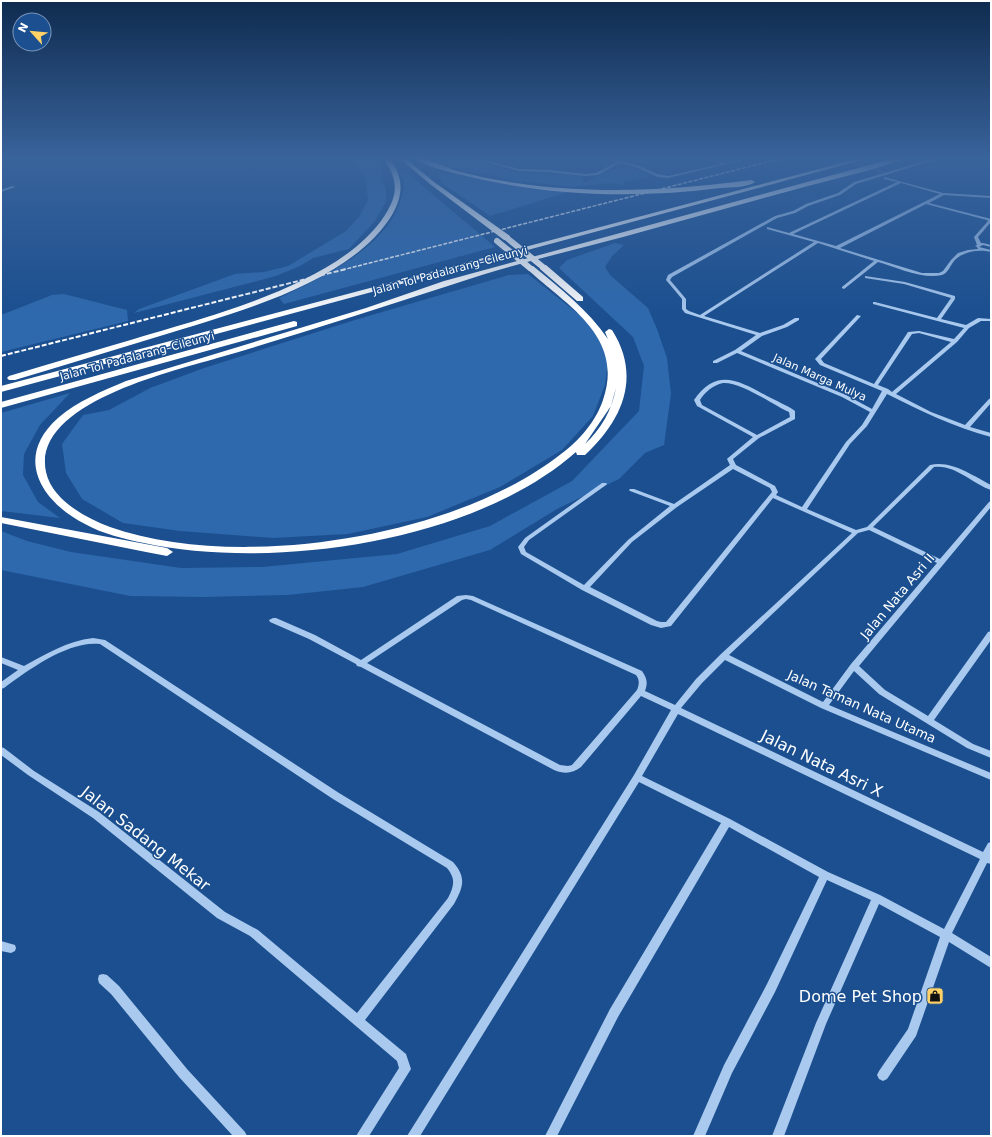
<svg xmlns="http://www.w3.org/2000/svg" width="992" height="1137" font-family="'DejaVu Sans',sans-serif">
<style>
.green{fill:#2e69ad}
.lines{fill:none;stroke-linecap:round;stroke-linejoin:round}
.minor{fill:#a9c9ee;fill-rule:evenodd}
.highway{fill:#fff;fill-rule:evenodd}
.rail-far1{stroke:#fff;stroke-width:1.5;stroke-dasharray:4 1.5;stroke-linecap:butt}
.rail{stroke:#fff;stroke-width:2;stroke-dasharray:5 2;stroke-linecap:butt}
.path-bridge{stroke:#a9c9ee;stroke-width:1.5;stroke-dasharray:1 1.5;stroke-linecap:butt}
.highway-bridge{stroke:#fff;stroke-width:6}
.labels{text-anchor:middle;stroke-width:3;stroke-linejoin:round;paint-order:stroke}
.far-street-label{font-size:11px;fill:#fff;stroke:#1b4f8f}
.street-label{font-size:13px;fill:#fff;stroke:#1b4f8f}
.near-street-label{font-size:16px;fill:#fff;stroke:#1b4f8f}
.near-poi-label{font-size:16px;fill:#fff;stroke:#1b4f8f;text-anchor:end}
</style>
<rect width="100%" height="100%" fill="#1b4f8f"/>
<g class="green">
<path d="M 354,157 L 374,157 C 380,165 383,170 380,180 L 386,188 L 386,202 L 375,221 L 349,249 L 313,258 L 300,266 L 276,276 L 134,313 L 139,309 L 235,274 L 264,272 L 288,266 L 346,231 L 359,217 L 368,200 L 366,180 Z"/>
<path d="M 432,157 L 463,157 L 517,173 L 569,174 L 583,177 L 583,183 C 604,174 629,157 649,177 L 624,182 L 624,185 L 609,183 L 572,187 L 517,181 L 445,166 L 431,159 Z"/>
<path d="M 405,171 L 495,247 L 284,304 L 279,298 C 321,278 388,247 401,199 C 404,189 405,181 400,172 Z"/>
<polygon points="456,173 530,188 568,192 490,216 442,183 437,175"/>
<polygon points="615,243 624,245 612,256 605,267 610,275 648,308 657,329 667,358 671,394 664,445 645,453 619,479 557,509 490,550 363,587 288,595 203,597 130,596 1,570 1,531 27,541 71,552 181,568 262,567 397,554 490,526 572,481 639,411 644,366 633,337 559,268 567,260"/>
<polygon points="528,274 586,320 597,335 608,361 605,385 593,416 562,450 500,487 427,517 348,534 273,538 180,531 123,523 82,499 66,473 62,444 83,415 109,410 150,388 204,368 358,319 509,275"/>
<polygon points="64,294 127,310 128,321 1,352 1,315 52,295"/>
<polygon points="70,393 40,425 24,454 23,475 38,502 60,518 1,511 1,413"/>
</g>
<g class="lines">
<g class="minor">
<polygon points="1,157 5,157 1,159"/>
<path d="M 466,157 L 472,157 L 519,169 L 548,170 L 585,174 L 596,173 L 617,162 L 600,157 L 605,157 L 637,165 L 657,174 L 668,176 L 721,164 L 702,157 C 710,157 717,162 724,163 C 733,163 746,157 756,157 L 668,178 L 658,177 L 635,167 L 620,163 L 598,175 L 585,176 L 548,172 L 519,171 Z"/>
<path d="M 938,157 L 964,157 L 962,158 L 941,158 L 856,184 L 840,195 L 808,206 L 795,213 L 777,218 L 672,277 L 670,280 L 686,299 L 686,309 L 689,311 L 700,315 L 814,242 L 767,229 L 767,227 L 789,233 L 897,182 L 884,179 L 884,177 L 943,193 L 991,196 L 991,198 L 944,195 L 929,203 L 991,219 L 991,222 L 978,237 L 981,243 L 983,243 L 991,245 L 991,247 L 983,245 L 979,247 L 991,250 L 991,252 C 979,249 963,251 954,261 C 950,266 948,273 942,275 C 923,280 896,267 878,262 L 844,289 L 842,288 L 842,287 L 874,261 L 818,243 L 704,316 L 760,333 L 783,325 L 795,318 L 799,318 L 799,320 L 787,327 L 762,336 L 741,351 L 846,395 L 872,409 L 882,391 L 820,365 L 815,359 L 857,315 L 861,316 L 821,359 L 824,363 L 874,384 L 908,332 L 919,331 L 954,339 L 964,328 L 873,304 L 873,302 L 875,302 L 937,318 L 951,298 L 904,284 L 865,278 L 865,276 L 905,282 L 955,296 L 955,299 L 941,319 L 966,325 L 978,318 L 991,319 L 991,321 L 981,321 L 969,328 L 957,342 L 896,394 L 931,412 L 965,425 L 989,399 L 991,398 L 991,403 L 970,427 L 991,433 L 991,437 C 954,427 921,411 887,394 L 867,426 L 850,444 L 807,509 L 856,530 L 867,527 L 930,465 C 952,460 973,476 991,485 L 991,490 C 973,484 955,464 934,467 L 873,527 L 940,559 L 989,502 L 991,501 L 991,507 L 859,666 L 885,690 L 928,716 L 988,632 L 991,631 L 991,640 L 934,720 L 973,744 L 991,751 L 991,758 L 967,748 L 879,694 L 854,671 L 829,705 L 991,773 L 991,780 L 821,708 L 725,660 L 702,683 L 681,708 L 983,852 L 988,843 L 991,842 L 991,864 L 987,863 L 952,933 L 991,957 L 991,968 L 949,942 L 916,1036 L 887,1079 L 883,1081 L 879,1079 L 877,1075 L 879,1071 L 908,1029 L 940,937 L 879,904 L 826,1024 L 784,1136 L 772,1136 L 816,1023 L 871,900 L 827,880 L 775,992 L 732,1073 L 705,1136 L 693,1136 L 724,1065 L 767,984 L 819,877 L 729,827 L 618,1017 L 557,1136 L 545,1136 L 610,1009 L 721,823 L 639,782 L 420,1136 L 407,1136 L 634,775 L 671,710 L 641,696 L 581,767 C 572,774 564,774 554,770 L 361,667 L 357,666 L 356,664 L 309,639 L 270,622 L 269,620 L 273,618 L 276,618 L 315,635 L 361,660 L 457,596 L 466,595 L 473,596 L 642,671 C 647,678 648,683 645,691 L 675,705 L 696,679 L 721,654 L 852,533 L 773,498 L 671,626 L 661,628 L 651,625 L 582,590 L 521,554 L 518,547 L 525,538 L 602,483 L 606,483 L 607,484 L 606,485 L 529,540 L 524,547 L 526,552 L 584,585 L 628,540 L 670,506 L 630,491 L 629,490 L 630,489 L 634,489 L 674,504 L 730,465 L 727,459 L 728,458 L 753,437 L 697,406 L 694,400 C 717,367 739,381 767,396 C 776,401 787,405 795,411 L 795,419 L 759,438 L 733,459 L 736,465 L 775,486 L 778,492 L 776,495 L 802,507 L 846,442 L 862,425 L 870,412 L 842,397 L 737,353 L 717,363 L 713,363 L 713,361 L 735,350 L 756,335 L 685,313 L 682,309 L 682,299 L 666,280 L 668,275 L 775,216 L 793,211 L 806,204 L 838,193 L 854,182 ZM 901,183 L 940,194 L 836,246 L 793,234 ZM 926,204 L 987,220 L 988,221 L 974,237 L 977,245 L 975,246 L 977,247 L 978,249 L 968,250 L 958,253 L 951,260 L 943,271 L 939,273 L 922,273 L 840,248 ZM 919,333 L 951,342 L 892,392 L 888,389 L 878,385 L 912,334 ZM 723,383 C 741,382 772,404 789,412 L 790,417 L 757,435 L 702,405 L 700,400 C 705,392 713,385 723,383 ZM 733,469 L 770,488 L 772,492 L 666,622 L 661,622 L 657,621 L 590,587 L 632,542 L 677,507 ZM 869,530 L 937,563 L 851,664 L 823,702 L 729,655 L 858,533 ZM 466,599 L 471,600 L 636,675 C 640,680 639,685 637,690 L 572,765 L 568,766 L 560,765 L 367,663 L 462,600 ZM 678,714 L 980,859 L 944,929 L 880,895 L 828,872 L 730,819 L 642,776 Z"/>
<polygon points="12,186 15,187 1,192 1,190"/>
<path d="M 93,638 L 105,640 L 339,793 L 453,862 C 467,878 463,887 454,904 L 365,1020 L 406,1054 L 411,1069 L 369,1136 L 356,1136 L 399,1068 L 397,1061 L 250,936 L 217,918 L 93,818 L 28,775 L 1,755 L 1,747 L 4,748 L 34,771 L 99,812 L 225,912 L 258,930 L 357,1013 L 448,898 C 454,886 456,879 447,868 L 333,799 L 100,644 C 69,640 28,670 4,688 L 1,689 L 1,682 L 18,670 L 1,663 L 1,657 L 24,666 C 46,654 67,641 93,638 Z"/>
<polygon points="1,941 15,945 16,948 15,951 11,953 1,951"/>
<polygon points="103,974 107,975 119,986 187,1069 245,1132 247,1136 233,1136 179,1077 111,994 99,983 98,979 99,975"/>
</g>
<g class="highway">
<path d="M 382,157 L 388,157 C 404,176 404,194 392,215 C 349,284 234,313 160,336 C 112,351 64,365 15,380 L 9,380 L 7,378 L 9,376 C 50,364 92,351 134,339 C 209,316 341,284 385,215 C 399,193 398,178 382,157 Z"/>
<polygon points="398,157 404,157 434,182 510,236 510,240 504,240 430,184"/>
<path d="M 411,157 C 426,157 440,165 454,170 C 474,176 496,180 516,183 C 595,195 674,190 752,180 L 755,182 C 747,188 730,187 720,188 C 634,199 546,196 462,175 C 448,172 422,165 411,157 Z"/>
<polygon points="864,157 873,157 1,392 1,386"/>
<path d="M 899,157 L 908,157 C 877,170 841,177 808,186 C 746,203 684,220 623,237 C 567,252 509,265 454,284 C 377,309 300,334 221,357 C 174,371 31,403 46,472 C 52,500 86,518 110,527 C 237,572 455,538 561,454 C 579,441 596,421 603,400 C 625,336 566,305 526,268 L 533,266 C 561,289 588,310 608,339 L 605,332 L 609,329 L 612,330 C 642,377 622,421 585,455 L 577,455 L 576,452 C 474,542 274,571 144,543 C 124,539 103,534 85,524 C 40,501 14,457 58,418 C 77,401 103,391 126,381 L 366,308 L 444,281 ZM 616,388 C 612,410 601,429 585,444 L 611,406 Z"/>
<polygon points="540,265 546,265 583,297 583,301 577,301 540,269"/>
<polygon points="294,321 297,322 297,326 1,408 1,402"/>
<polygon points="1,517 167,548 173,552 167,556 146,552 1,523"/>
</g>
<polyline class="rail-far1" points="342,270 787,157"/>
<polyline class="rail" points="1,356 346,269"/>
<polyline class="path-bridge" points="836,157 884,172"/>
<g class="highway-bridge">
<polyline points="507,238 543,267"/>
<polyline points="497,241 530,268"/>
</g>
</g>
<linearGradient id="sky" x2="0" y2="1"><stop stop-color="#0f2b4f"/><stop offset="0.5" stop-color="#39639b"/><stop offset="1" stop-color="#39639b" stop-opacity="0"/></linearGradient>
<rect width="992" height="316" fill="url(#sky)"/>
<defs>
<symbol id="shop-square" viewBox="-11 -11 22 22"><rect x="-9" y="-9" width="18" height="18" rx="4" fill="#ffd166" stroke="#1b4f8f"/><path d="M-5-2.5h2.3a2.7 3.5 0 0 1 5.4 0H5L5.5 6h-11ZM-1.5-2.5h3a1.5 2.3 0 0 0-3 0Z" fill="#111"/></symbol>
</defs>
<g fill-rule="evenodd">
<use href="#shop-square" x="925" y="986" width="20" height="20"/>
</g>
<g class="labels">
<g class="far-street-label">
<text transform="translate(450 270) rotate(-15)" y="4">Jalan Tol Padalarang–Cileunyi</text>
<text transform="translate(137 356) rotate(-15)" y="4">Jalan Tol Padalarang–Cileunyi</text>
<text transform="translate(820 377) rotate(24)" y="4">Jalan Marga Mulya</text>
</g>
<g class="street-label">
<text transform="translate(897 596) rotate(-50)" y="5">Jalan Nata Asri II</text>
<text transform="translate(862 706) rotate(24)" y="5">Jalan Taman Nata Utama</text>
</g>
<g class="near-street-label">
<text transform="translate(822 763) rotate(26)" y="6">Jalan Nata Asri X</text>
<text transform="translate(146 838) rotate(38)" y="6">Jalan Sadang Mekar</text>
</g>
<g class="near-poi-label">
<text x="922" y="1002">Dome Pet Shop</text>
</g>
</g>
<rect width="992" height="1137" fill="none" stroke="#ffffff" stroke-width="4"/>
<g transform="translate(32 32) rotate(297)"><circle r="19" fill="#1b4f8f" stroke="#7695bc"/>
<path d="M0-3L7 15L0 10L-7 15Z" fill="#ffd166"/>
<text y="-6" font-size="11" font-weight="bold" text-anchor="middle" fill="#ffffff">N</text>
</g>
</svg>
